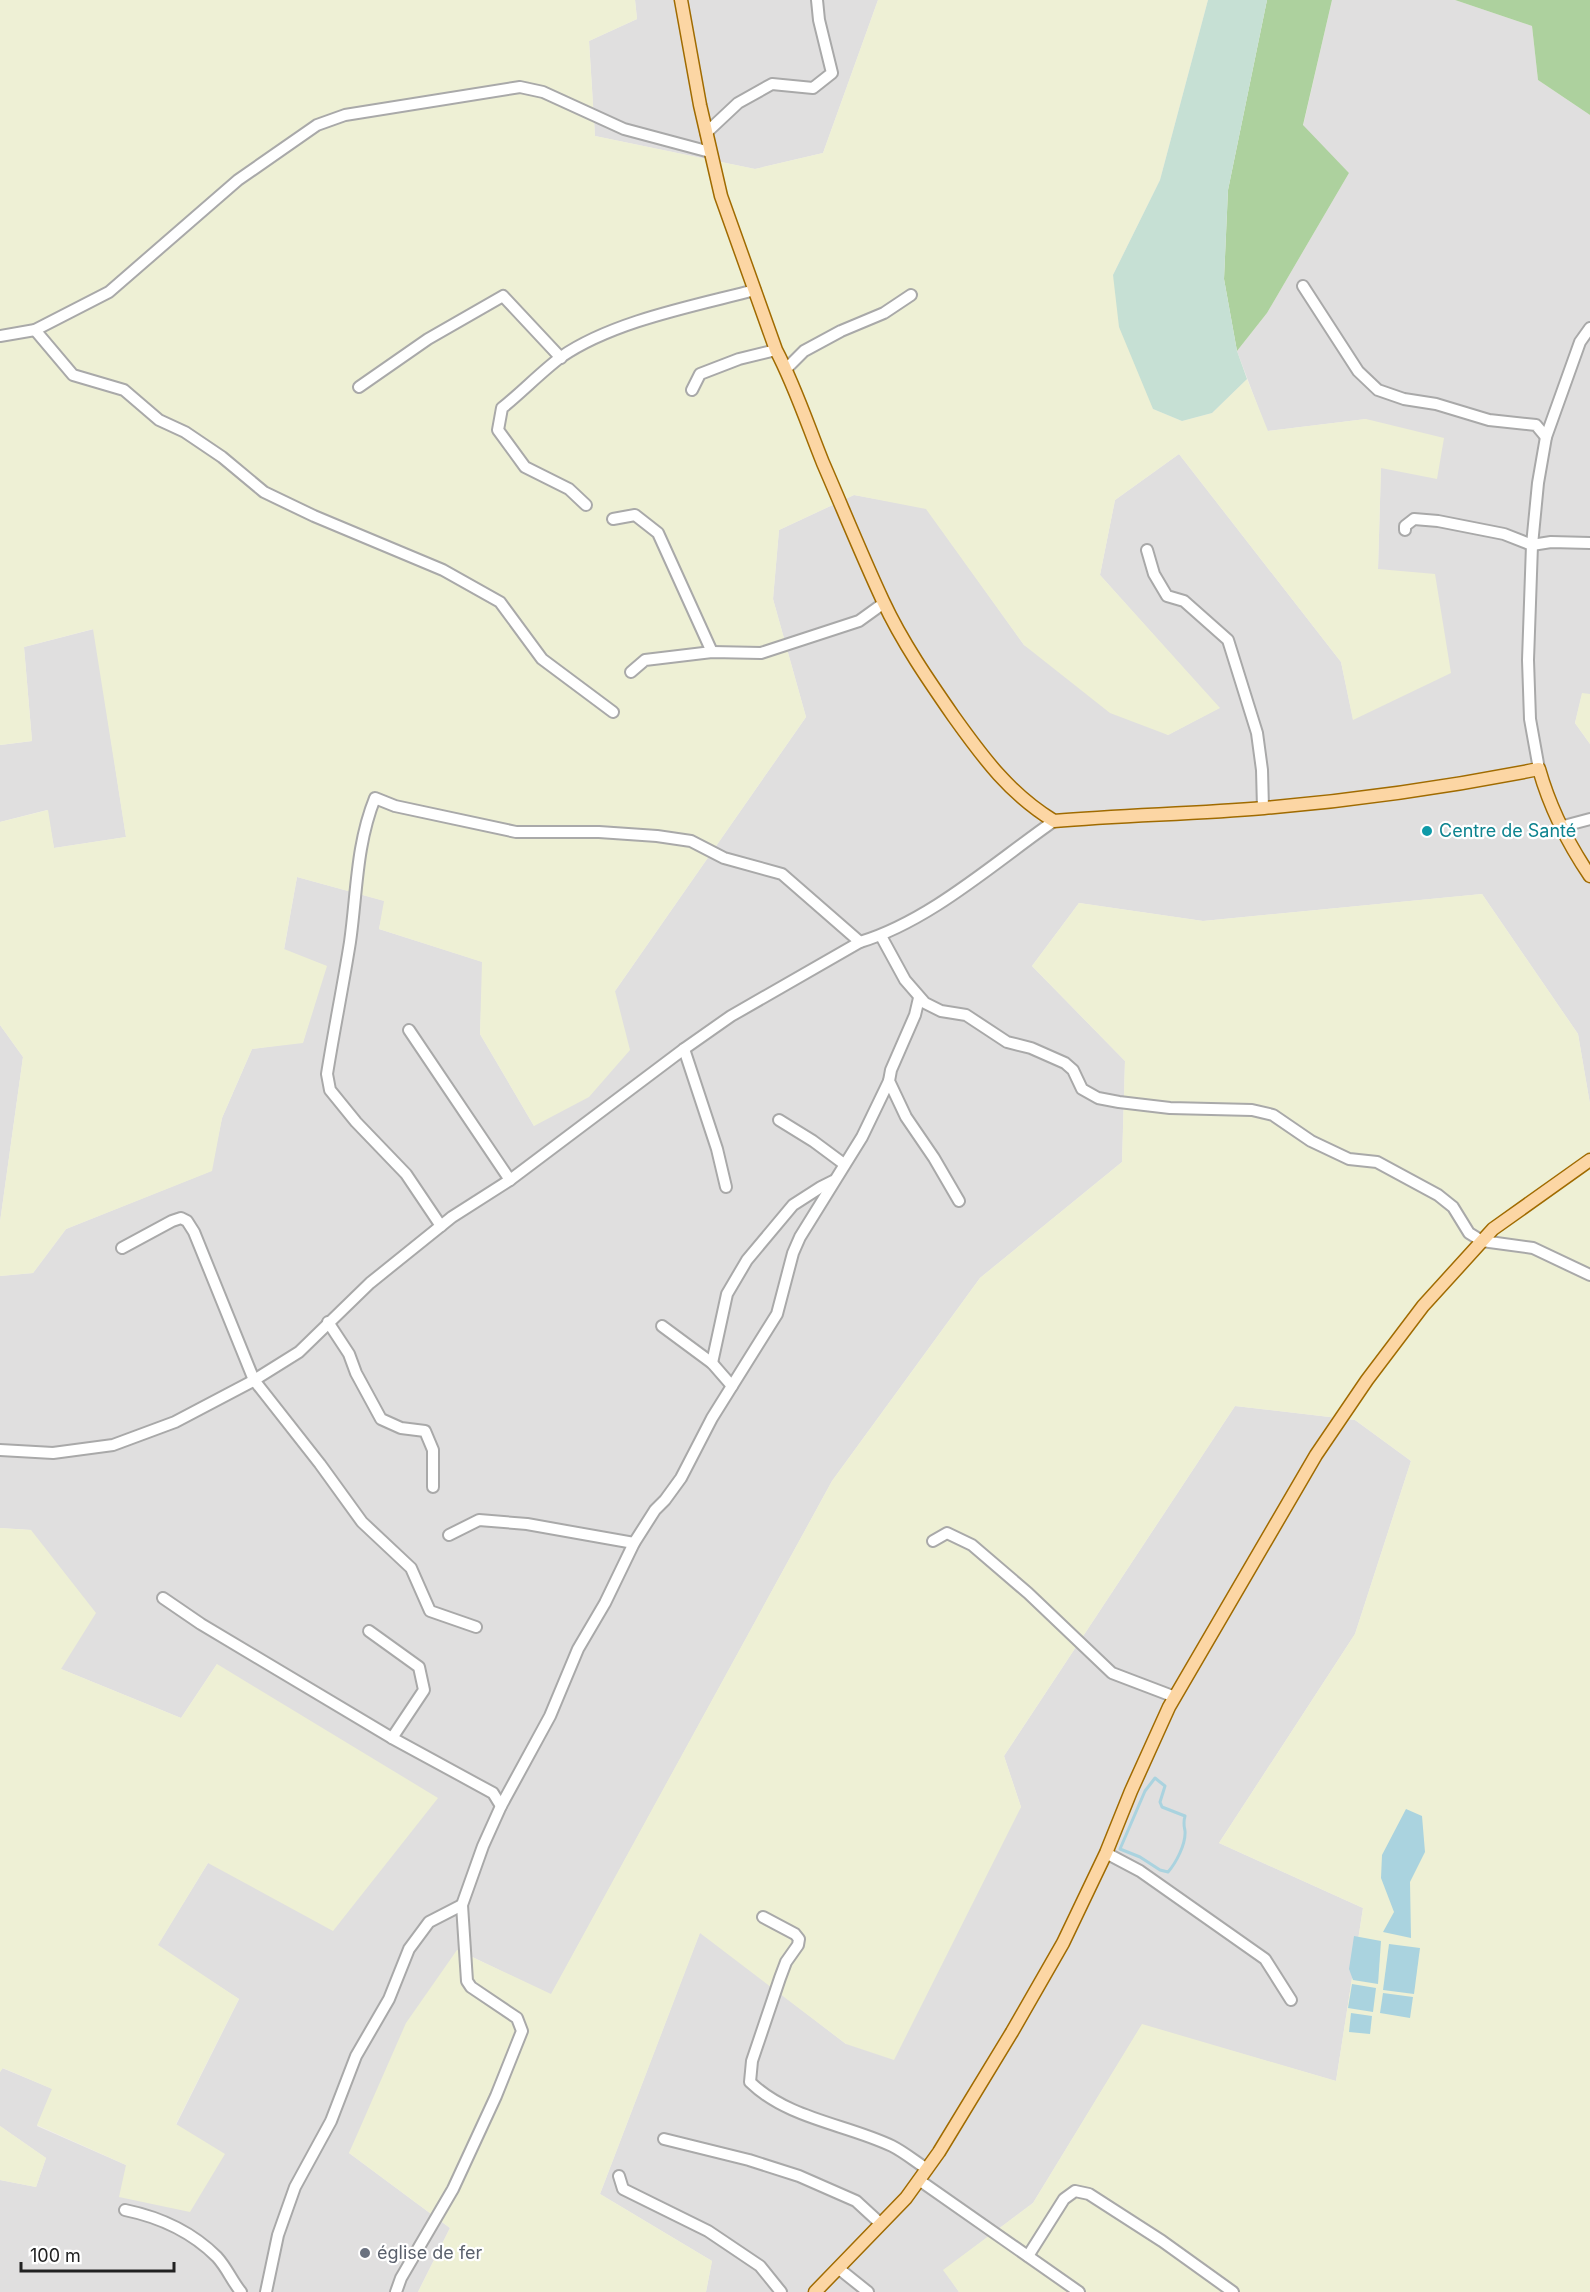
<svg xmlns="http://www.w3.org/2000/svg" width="1590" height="2292" font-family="Inter,sans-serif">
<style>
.residential{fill:#e0dfdf}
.farmland{fill:#eef0d5}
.forest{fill:#add19e}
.wetland{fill:#c6e0d4}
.water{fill:#aad3df}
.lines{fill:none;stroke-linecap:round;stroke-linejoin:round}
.stream{stroke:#aad3df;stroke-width:3}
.minor-casing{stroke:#a9a9a9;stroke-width:14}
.major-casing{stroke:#a06b00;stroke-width:15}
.minor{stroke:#fff;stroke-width:10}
.major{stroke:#fcd6a4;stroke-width:12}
.culture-dot{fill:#0f9aa8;stroke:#fff;stroke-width:2}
.worship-dot{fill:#6b7280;stroke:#fff;stroke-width:2}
.labels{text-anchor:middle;stroke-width:4.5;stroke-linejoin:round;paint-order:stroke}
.culture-label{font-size:18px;fill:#0d838f;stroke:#fff;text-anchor:start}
.worship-label{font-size:18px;fill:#5b616d;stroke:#fff;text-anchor:start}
</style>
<rect width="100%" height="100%" fill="#f2efe9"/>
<g class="residential">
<polygon points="635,0 878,0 823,153 755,169 595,136 589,41 637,19"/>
<polygon points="1332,0 1455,0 1532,26 1538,80 1590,115 1590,694 1582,694 1575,723 1590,744 1590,1104 1578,1034 1482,894 1203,921 1079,903 1032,966 1125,1061 1122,1162 980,1278 832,1481 551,1995 458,1950 349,2153 450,2228 418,2292 0,2292 0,2180 36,2187 46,2158 0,2126 0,2072 2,2068 53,2089 37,2126 126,2165 176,2125 239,1999 157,1946 208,1863 217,1664 181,1718 61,1669 31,1530 0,1528 0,1276 33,1273 66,1229 211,1171 222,1118 252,1049 303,1042 326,966 284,950 297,877 385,901 379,929 483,962 480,1034 534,1126 615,991 806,717 773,599 779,530 854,495 926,508 1024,645 1168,735 1219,708 1100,575 1115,500 1179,454 1341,662 1353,719 1378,569 1381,467 1366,419 1267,431 1237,351 1267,313 1349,173 1303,126"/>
<polygon points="94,629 126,837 54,848 47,810 0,822 0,745 32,741 24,647"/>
<polygon points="0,1025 23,1057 0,1222"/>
<polygon points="1235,1406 1355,1420 1411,1461 1355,1634 1219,1843 1363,1908 1336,2081 1142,2025 1033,2203 944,2270 959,2292 706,2292 712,2261 600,2194 700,1932 846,2044 1021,1807 1004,1756"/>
</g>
<g class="farmland">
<polygon points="0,0 635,0 637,19 589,41 595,136 755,169 823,153 878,0 1208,0 1160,180 1113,275 1153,409 1182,421 1212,413 1247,379 1268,431 1366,419 1444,438 1437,479 1381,468 1378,569 1435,574 1451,673 1353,720 1341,662 1179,454 1115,500 1100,575 1220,708 1168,735 1110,713 1024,645 926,509 854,495 779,530 773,599 806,717 615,991 630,1050 589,1097 534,1126 480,1034 482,962 379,929 384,901 297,877 284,949 327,966 303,1043 252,1049 222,1118 212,1171 66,1229 33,1273 0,1276 0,1222 23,1057 0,1025 0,822 48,810 54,848 126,837 93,629 24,647 32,741 0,745"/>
<polygon points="1582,693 1590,694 1590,744 1575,723"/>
<polygon points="1482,894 1578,1034 1590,1104 1590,2292 959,2292 943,2270 1033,2203 1142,2024 1336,2081 1363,1908 1219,1843 1355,1634 1411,1461 1355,1420 1235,1406 1004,1756 1021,1807 894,2060 846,2044 700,1933 600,2194 712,2261 706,2292 418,2292 450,2228 349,2153 406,2023 457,1950 551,1994 832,1481 980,1278 1122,1162 1125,1061 1032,966 1079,903 1203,921"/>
<polygon points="0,1528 31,1530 96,1613 61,1669 181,1718 217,1664 438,1798 333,1931 208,1863 158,1945 239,1999 176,2124 225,2154 190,2212 119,2197 126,2165 37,2125 52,2089 3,2068 0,2072"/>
<polygon points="0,2126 46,2158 36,2187 0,2180"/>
</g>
<g class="forest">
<polygon points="1267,0 1332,0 1303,125 1349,173 1267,313 1237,351 1224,279 1228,190"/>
<polygon points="1455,0 1590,0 1590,115 1538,80 1532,26"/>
</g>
<polygon class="wetland" points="1208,0 1267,0 1228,190 1224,279 1237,351 1247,379 1212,413 1182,421 1153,409 1119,327 1113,275 1160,180"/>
<g class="water">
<polygon points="1406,1809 1422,1816 1425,1852 1410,1882 1411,1938 1383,1932 1394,1912 1381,1878 1382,1855"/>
<polygon points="1354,1936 1381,1941 1378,1984 1353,1980 1349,1969"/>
<polygon points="1389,1944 1420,1948 1414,1994 1383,1990"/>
<polygon points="1352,1984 1376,1988 1373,2012 1348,2008"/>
<polygon points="1383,1993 1413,1997 1410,2018 1380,2013"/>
<polygon points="1351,2013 1372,2016 1370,2034 1349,2032"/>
</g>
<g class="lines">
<path class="stream" d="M 1155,1778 L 1165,1786 L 1160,1802 L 1162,1807 L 1185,1816 C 1183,1823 1184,1825 1185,1831 C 1186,1844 1176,1863 1168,1872 L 1160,1870 L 1140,1857 L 1120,1849 L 1145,1791 Z"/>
<defs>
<g id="minor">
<polyline points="706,133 738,103 772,84 813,88 832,73 819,20 817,0"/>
<polyline points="1303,286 1358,371 1378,390 1404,399 1436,404 1489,420 1536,425 1546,437"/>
<polyline points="35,330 73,375 124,390 159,420 185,432 222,457 264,492 314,516 443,570 500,602 542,659 613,712"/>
<polyline points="0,336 35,330 109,292 238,180 317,125 345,115 520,87 543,92 624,129 710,152"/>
<polyline points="786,369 804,351 841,331 884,313 911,295"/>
<polyline points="359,387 428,339 503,296 561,358"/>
<polyline points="692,390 700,374 739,359 776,350"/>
<path d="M 586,505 L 569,489 L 525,467 L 498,430 L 502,408 C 522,392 541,372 561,357 C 613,321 694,306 755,290"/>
<polyline points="613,519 635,515 658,533 712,652"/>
<polyline points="1405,530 1405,526 1414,519 1438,521 1504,534 1532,545 1551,542 1590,543"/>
<polyline points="1147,550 1154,574 1167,596 1184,601 1228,640 1257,733 1262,770 1263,808"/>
<polyline points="631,672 645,660 712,652 761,653 859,621 884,603"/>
<polyline points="1539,769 1530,719 1528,660 1532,545 1538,483 1546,437 1580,342 1590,328"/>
<polyline points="1560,827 1590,819"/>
<polyline points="881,936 905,980 925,1003 941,1011 966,1015 1007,1042 1031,1048 1065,1063 1073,1070 1082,1089 1098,1098 1119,1102 1170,1108 1252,1110 1273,1115 1311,1141 1349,1159 1377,1162 1438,1195 1453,1207 1469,1233 1482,1241 1533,1248 1590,1275"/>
<polyline points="919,998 915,1015 891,1070 889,1081 906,1117 934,1158 959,1201"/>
<polyline points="409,1030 510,1180"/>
<polyline points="684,1049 717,1149 726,1187"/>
<polyline points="779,1120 813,1141 844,1164"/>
<path d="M 441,1226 L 406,1174 L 356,1122 L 330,1090 L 327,1074 C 334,1030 343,986 350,942 C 357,893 356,845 375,798 L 395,806 L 516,832 L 599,832 L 657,836 L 691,841 L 724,858 L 782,874 L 860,942"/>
<polyline points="122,1248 172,1221 181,1218 187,1221 194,1232 254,1380 320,1464 362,1522 411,1568 430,1611 476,1627"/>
<polyline points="328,1322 349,1354 356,1373 381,1419 401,1428 425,1431 433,1450 433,1487"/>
<polyline points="662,1326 712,1363 732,1386"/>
<polyline points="712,1363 727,1294 747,1260 793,1205 821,1187 833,1181"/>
<path d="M 0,1450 L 53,1453 L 113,1445 L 175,1422 L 251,1382 L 299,1352 L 370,1283 L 452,1217 L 510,1180 L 684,1049 L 731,1016 L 860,942 C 930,921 995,862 1054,821"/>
<polyline points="449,1535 479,1520 527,1524 634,1543"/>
<polyline points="933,1541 947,1533 972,1545 1028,1593 1112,1673 1175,1697"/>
<polyline points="163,1598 201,1624 392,1738 493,1793 501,1806"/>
<polyline points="369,1631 419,1667 424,1690 392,1738"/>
<polyline points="1106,1853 1140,1871 1265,1959 1291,2000"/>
<path d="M 763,1917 L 795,1934 L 799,1939 L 798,1945 L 786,1962 L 780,1978 L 752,2061 L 750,2082 C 788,2119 846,2124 892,2146 C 904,2152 916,2162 927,2169"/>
<polyline points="664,2139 749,2160 799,2176 856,2201 881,2224"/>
<polyline points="619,2176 623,2189 708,2231 760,2266 781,2292"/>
<polyline points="919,2180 1079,2292"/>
<path d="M 125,2210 C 159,2217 192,2232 217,2257 C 227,2268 232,2281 241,2292"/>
<polyline points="1028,2256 1064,2199 1075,2191 1089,2194 1162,2241 1233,2292"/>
<polyline points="838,2268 868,2292"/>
<polyline points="266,2292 278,2235 295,2187 331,2121 356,2056 389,1999 409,1949 429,1922 462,1905"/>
<polyline points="396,2292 401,2278 453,2189 496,2096 522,2031 517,2018 471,1987 467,1981 462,1905 483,1846 501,1806 550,1716 578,1649 605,1603 634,1543 655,1510 665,1500 681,1478 712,1418 777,1314 793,1253 800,1237 862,1137 889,1081"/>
</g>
<g id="major">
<path d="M 681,0 L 700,105 L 721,196 L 776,350 C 795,386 808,426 823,463 C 843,509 862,556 883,601 C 902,642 929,681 954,717 C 984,759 1010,794 1054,821 C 1124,815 1194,814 1264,808 C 1357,800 1448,787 1539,769 C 1550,808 1567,842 1590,876"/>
<polyline points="815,2292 906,2198 939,2152 1012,2032 1063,1943 1106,1853 1131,1791 1169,1707 1316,1455 1367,1380 1423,1306 1493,1229 1590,1160"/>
</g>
</defs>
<use href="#minor" class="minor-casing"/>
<use href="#major" class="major-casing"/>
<use href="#minor" class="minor"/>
<use href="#major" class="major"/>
</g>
<circle class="culture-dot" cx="1427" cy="831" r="6"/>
<circle class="worship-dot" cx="365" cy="2253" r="6"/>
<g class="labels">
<g class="culture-label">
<text x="1439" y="837">Centre de Santé</text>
</g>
<g class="worship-label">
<text x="377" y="2259">église de fer</text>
</g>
</g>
<path d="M21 2262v9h153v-9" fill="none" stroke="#222222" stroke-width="3"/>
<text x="30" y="2262" font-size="18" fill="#222222" stroke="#ffffff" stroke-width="4.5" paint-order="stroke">100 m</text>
</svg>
